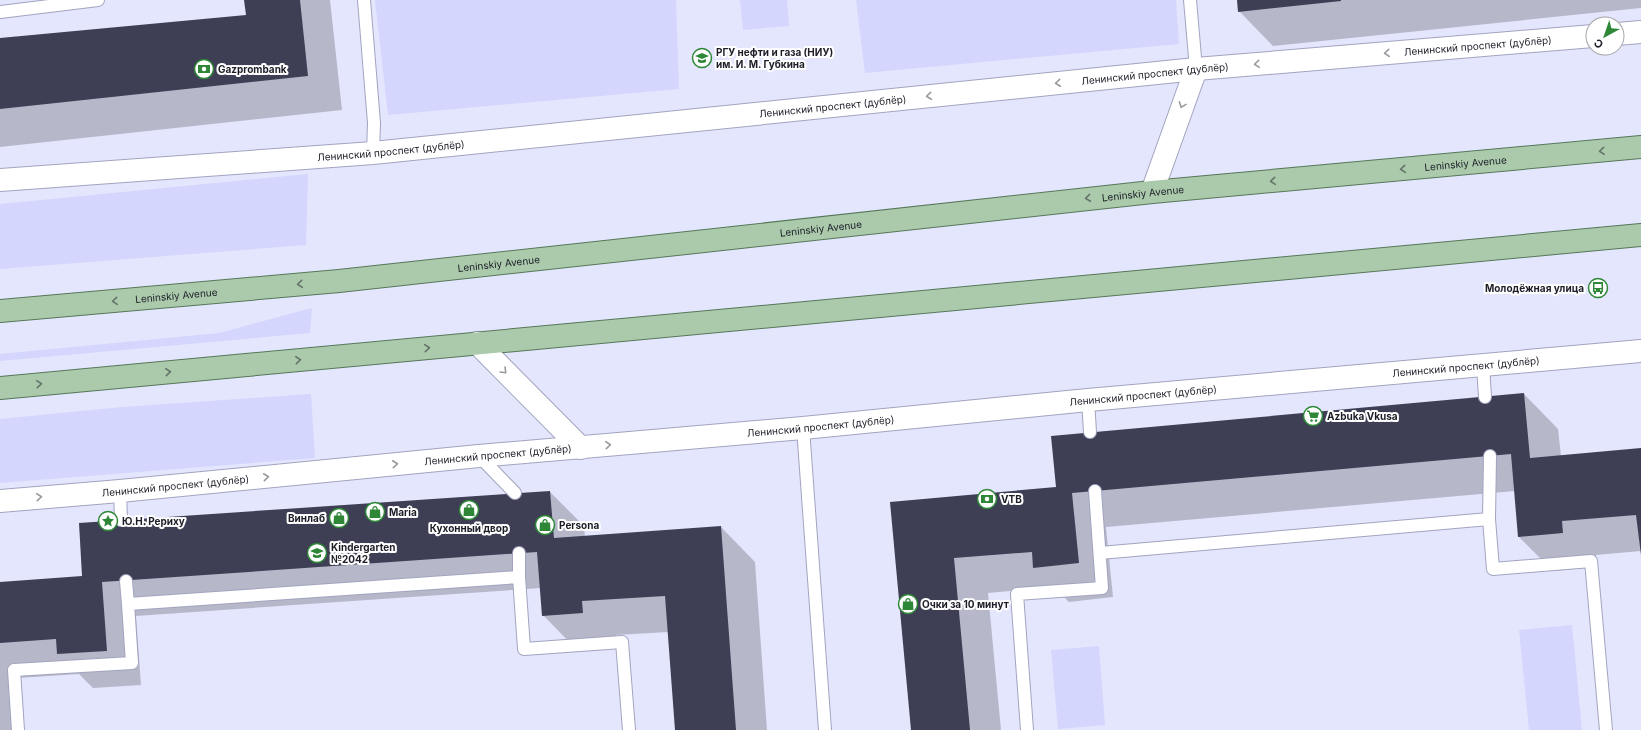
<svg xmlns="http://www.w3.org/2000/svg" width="1641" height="730" font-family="Inter,sans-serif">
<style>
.green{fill:#d4d6fe}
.shadow{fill:#0003}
.building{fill:#3e3f55}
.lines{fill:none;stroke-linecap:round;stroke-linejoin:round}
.lane-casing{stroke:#a2a4bf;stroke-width:14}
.street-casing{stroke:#a2a4bf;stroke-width:24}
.secondary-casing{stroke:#a2a4bf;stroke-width:24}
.primary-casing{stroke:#557759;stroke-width:24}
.lane{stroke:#fff;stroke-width:12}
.street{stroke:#fff;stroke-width:22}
.secondary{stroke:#fff;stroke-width:22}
.primary{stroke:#abcaac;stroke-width:22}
.oneway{stroke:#99999e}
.oneway2{stroke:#64746a}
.labels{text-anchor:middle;stroke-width:4;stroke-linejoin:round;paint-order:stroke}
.street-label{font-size:10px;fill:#1c1d27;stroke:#fff}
.poi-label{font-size:10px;font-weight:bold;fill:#1c1d27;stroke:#fff;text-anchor:start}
</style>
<rect width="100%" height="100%" fill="#e4e6fd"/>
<g class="green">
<polygon points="375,0 676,0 679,89 388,115"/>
<polygon points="740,0 787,0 789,26 743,30"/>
<polygon points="856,0 1176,0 1179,44 865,73"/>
<polygon points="308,174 306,245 0,269 0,204"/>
<polygon points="312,308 310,333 0,361 0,354 219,333"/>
<polygon points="311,394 315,458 0,483 0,419 122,407"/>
<polygon points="1572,625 1582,730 1529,730 1519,630"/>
<polygon points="1099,646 1105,725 1058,729 1051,650"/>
</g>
<g class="shadow">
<polygon points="245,0 330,0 342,110 0,147 0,39 247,16"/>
<polygon points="1238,0 1641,0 1641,8 1273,46 1239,11"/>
<polygon points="1524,394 1558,429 1561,456 1641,449 1641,555 1641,551 1596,555 1597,567 1553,571 1519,537 1515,491 1106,527 1113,597 1069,602 1054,587 988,593 1001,730 912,730 891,503 1057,488"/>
<polygon points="550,492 584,526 585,537 721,527 755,562 767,730 676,730 669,632 616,635 617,647 577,650 543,615 541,588 136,616 141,685 93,688 79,674 18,678 22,730 0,730 0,583 83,577"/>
</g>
<g class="building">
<polygon points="244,0 300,0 308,76 0,109 0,38 246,15"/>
<polygon points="1237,0 1341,0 1341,1 1238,12"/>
<polygon points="1524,393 1530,458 1641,448 1641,555 1636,515 1562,521 1563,533 1518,537 1511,454 1072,493 1079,563 1033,568 1032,552 954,558 970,730 911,730 890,502 1056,487 1051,436"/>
<polygon points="550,491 554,538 721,526 736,730 675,730 665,596 582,601 583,613 542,616 537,552 102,582 107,651 57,654 56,639 0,643 0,582 82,576 79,523"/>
</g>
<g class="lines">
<defs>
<g id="lane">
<polyline points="364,0 374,123 373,153"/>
<polyline points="1190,0 1196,69"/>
<polyline points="0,12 98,0"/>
<polyline points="1483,365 1485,397"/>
<polyline points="1088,400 1090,432"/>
<polyline points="803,428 825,730"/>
<polyline points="479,456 515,493"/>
<polyline points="120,491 121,520"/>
<polyline points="1489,519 1490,456"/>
<polyline points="519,553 519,577"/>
<polyline points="1100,553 1489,519 1493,569 1591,561 1606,730"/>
<polyline points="126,581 128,604"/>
<polyline points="18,730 14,670 132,663 128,604 519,577 524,649 622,642 629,730"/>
<polyline points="1027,730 1017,594 1102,588 1095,491"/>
</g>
<g id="street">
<polyline points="1152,192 1196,69"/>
<polyline points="477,343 581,448"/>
</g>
<g id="secondary">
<polyline points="1617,34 1641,32"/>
<path id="s1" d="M 0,180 L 373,153 L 1196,69 L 1593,36"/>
<path id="s2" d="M 0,501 L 120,491 L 479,456 L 803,428 L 1088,400 L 1641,351"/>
</g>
<g id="primary">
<path id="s3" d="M 0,311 L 339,281 L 1152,192 L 1641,147"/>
<polyline points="0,388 1641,235"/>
</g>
</defs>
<use href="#lane" class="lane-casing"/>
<use href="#street" class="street-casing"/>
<use href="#secondary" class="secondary-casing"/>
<use href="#primary" class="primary-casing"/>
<use href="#lane" class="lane"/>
<use href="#street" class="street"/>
<use href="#secondary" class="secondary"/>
<use href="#primary" class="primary"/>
</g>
<defs><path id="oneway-chevron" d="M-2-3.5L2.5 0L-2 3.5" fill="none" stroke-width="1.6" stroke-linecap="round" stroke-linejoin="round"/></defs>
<g class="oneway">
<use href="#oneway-chevron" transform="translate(1387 53) rotate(175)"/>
<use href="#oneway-chevron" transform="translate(1257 64) rotate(175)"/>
<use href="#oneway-chevron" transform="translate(1058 83) rotate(174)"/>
<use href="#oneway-chevron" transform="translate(929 96) rotate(174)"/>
<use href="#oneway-chevron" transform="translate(1182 105) rotate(110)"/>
<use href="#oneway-chevron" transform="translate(504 371) rotate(45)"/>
<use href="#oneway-chevron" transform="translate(608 445) rotate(-5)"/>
<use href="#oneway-chevron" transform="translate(395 464) rotate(-6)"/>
<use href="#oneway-chevron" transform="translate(266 477) rotate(-6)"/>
<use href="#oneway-chevron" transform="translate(39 497) rotate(-5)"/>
</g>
<g class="oneway2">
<use href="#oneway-chevron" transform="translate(1602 151) rotate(175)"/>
<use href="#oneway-chevron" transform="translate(1403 169) rotate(175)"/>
<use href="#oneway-chevron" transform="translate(1273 181) rotate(175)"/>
<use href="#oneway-chevron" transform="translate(1088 198) rotate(174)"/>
<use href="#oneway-chevron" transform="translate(300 284) rotate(175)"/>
<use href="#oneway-chevron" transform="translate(115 301) rotate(175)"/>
<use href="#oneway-chevron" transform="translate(427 348) rotate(-5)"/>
<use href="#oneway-chevron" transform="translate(298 360) rotate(-5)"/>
<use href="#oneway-chevron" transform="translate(168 372) rotate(-5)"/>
<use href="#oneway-chevron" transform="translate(39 384) rotate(-5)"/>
</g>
<defs>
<symbol id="university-ring" viewBox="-11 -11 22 22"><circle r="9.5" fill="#fff" stroke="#2d8737" stroke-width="1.5"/><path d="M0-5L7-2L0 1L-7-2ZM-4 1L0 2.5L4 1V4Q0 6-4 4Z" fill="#2d8737"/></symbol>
<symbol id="bank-ring" viewBox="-11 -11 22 22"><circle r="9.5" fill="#fff" stroke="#2d8737" stroke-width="1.5"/><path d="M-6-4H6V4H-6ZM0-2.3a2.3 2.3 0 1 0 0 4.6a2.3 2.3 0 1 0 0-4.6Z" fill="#2d8737"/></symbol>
<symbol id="bus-ring" viewBox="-11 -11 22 22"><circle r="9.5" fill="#fff" stroke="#2d8737" stroke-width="1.5"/><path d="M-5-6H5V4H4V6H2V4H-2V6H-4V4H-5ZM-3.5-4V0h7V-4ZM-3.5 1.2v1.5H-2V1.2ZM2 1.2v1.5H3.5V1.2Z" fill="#2d8737"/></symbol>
<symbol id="supermarket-ring" viewBox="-11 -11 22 22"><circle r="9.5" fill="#fff" stroke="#2d8737" stroke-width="1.5"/><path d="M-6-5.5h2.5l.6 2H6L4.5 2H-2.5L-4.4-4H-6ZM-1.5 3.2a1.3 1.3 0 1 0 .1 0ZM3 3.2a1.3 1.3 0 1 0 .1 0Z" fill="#2d8737"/></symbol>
<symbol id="shop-ring" viewBox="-11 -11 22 22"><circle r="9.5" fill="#fff" stroke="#2d8737" stroke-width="1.5"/><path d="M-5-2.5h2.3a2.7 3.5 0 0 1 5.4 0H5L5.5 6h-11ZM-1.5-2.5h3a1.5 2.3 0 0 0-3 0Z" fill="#2d8737"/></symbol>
<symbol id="sight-ring" viewBox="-11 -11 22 22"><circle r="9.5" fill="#fff" stroke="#2d8737" stroke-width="1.5"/><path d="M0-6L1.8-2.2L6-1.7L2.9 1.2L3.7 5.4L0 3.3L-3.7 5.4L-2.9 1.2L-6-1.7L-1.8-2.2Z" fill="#2d8737"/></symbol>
<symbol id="school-ring" viewBox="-11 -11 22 22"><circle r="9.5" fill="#fff" stroke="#2d8737" stroke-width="1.5"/><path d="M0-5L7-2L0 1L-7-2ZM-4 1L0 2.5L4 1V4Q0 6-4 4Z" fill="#2d8737"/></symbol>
</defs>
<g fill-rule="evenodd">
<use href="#university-ring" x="691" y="47" width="22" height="22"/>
<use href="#bank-ring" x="193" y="58" width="22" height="22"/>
<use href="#bus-ring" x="1587" y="277" width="22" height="22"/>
<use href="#supermarket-ring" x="1302" y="405" width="22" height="22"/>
<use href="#bank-ring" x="976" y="488" width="22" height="22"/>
<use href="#shop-ring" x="458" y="499" width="22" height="22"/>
<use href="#shop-ring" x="364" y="501" width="22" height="22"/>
<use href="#shop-ring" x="328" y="507" width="22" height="22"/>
<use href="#sight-ring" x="97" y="510" width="22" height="22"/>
<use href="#shop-ring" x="534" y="514" width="22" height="22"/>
<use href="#school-ring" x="306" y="542" width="22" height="22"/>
<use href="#shop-ring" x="897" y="593" width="22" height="22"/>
</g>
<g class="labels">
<g class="street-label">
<text dy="4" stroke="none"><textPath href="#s1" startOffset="1484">Ленинский проспект (дублёр)</textPath></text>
<text dy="4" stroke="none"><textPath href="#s1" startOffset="1160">Ленинский проспект (дублёр)</textPath></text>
<text dy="4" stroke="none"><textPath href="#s1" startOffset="836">Ленинский проспект (дублёр)</textPath></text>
<text dy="4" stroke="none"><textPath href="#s1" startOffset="392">Ленинский проспект (дублёр)</textPath></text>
<text dy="4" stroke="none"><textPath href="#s3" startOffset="1473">Leninskiy Avenue</textPath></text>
<text dy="4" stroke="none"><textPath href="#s3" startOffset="1149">Leninskiy Avenue</textPath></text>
<text dy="4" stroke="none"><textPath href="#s3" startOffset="825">Leninskiy Avenue</textPath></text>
<text dy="4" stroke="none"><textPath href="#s3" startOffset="501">Leninskiy Avenue</textPath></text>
<text dy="4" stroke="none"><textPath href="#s3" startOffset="177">Leninskiy Avenue</textPath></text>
<text dy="4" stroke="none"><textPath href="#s2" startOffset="1472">Ленинский проспект (дублёр)</textPath></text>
<text dy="4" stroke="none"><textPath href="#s2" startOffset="1148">Ленинский проспект (дублёр)</textPath></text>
<text dy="4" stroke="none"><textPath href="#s2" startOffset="824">Ленинский проспект (дублёр)</textPath></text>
<text dy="4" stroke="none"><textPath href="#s2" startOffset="500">Ленинский проспект (дублёр)</textPath></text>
<text dy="4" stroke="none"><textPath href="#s2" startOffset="176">Ленинский проспект (дублёр)</textPath></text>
</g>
<g class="poi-label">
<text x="716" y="56">РГУ нефти и газа (НИУ)<tspan x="716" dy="12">им. И. М. Губкина</tspan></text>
<text x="218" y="73">Gazprombank</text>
<text x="1584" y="292" text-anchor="end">Молодёжная улица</text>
<text x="1327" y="420">Azbuka Vkusa</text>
<text x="1001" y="503">VTB</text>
<text x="389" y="516">Maria</text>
<text x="325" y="522" text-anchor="end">Винлаб</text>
<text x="122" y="525">Ю.Н. Рериху</text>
<text x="559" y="529">Persona</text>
<text x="469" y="532" text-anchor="middle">Кухонный двор</text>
<text x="331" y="551">Kindergarten<tspan x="331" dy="12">№2042</tspan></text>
<text x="922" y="608">Очки за 10 минут</text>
</g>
</g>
<g transform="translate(1605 36) rotate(220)"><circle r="19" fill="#ffffff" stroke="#a4a5a9"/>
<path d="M0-3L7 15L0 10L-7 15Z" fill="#2d8737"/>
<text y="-6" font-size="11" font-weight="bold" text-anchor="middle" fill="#1c1d27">С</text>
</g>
</svg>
